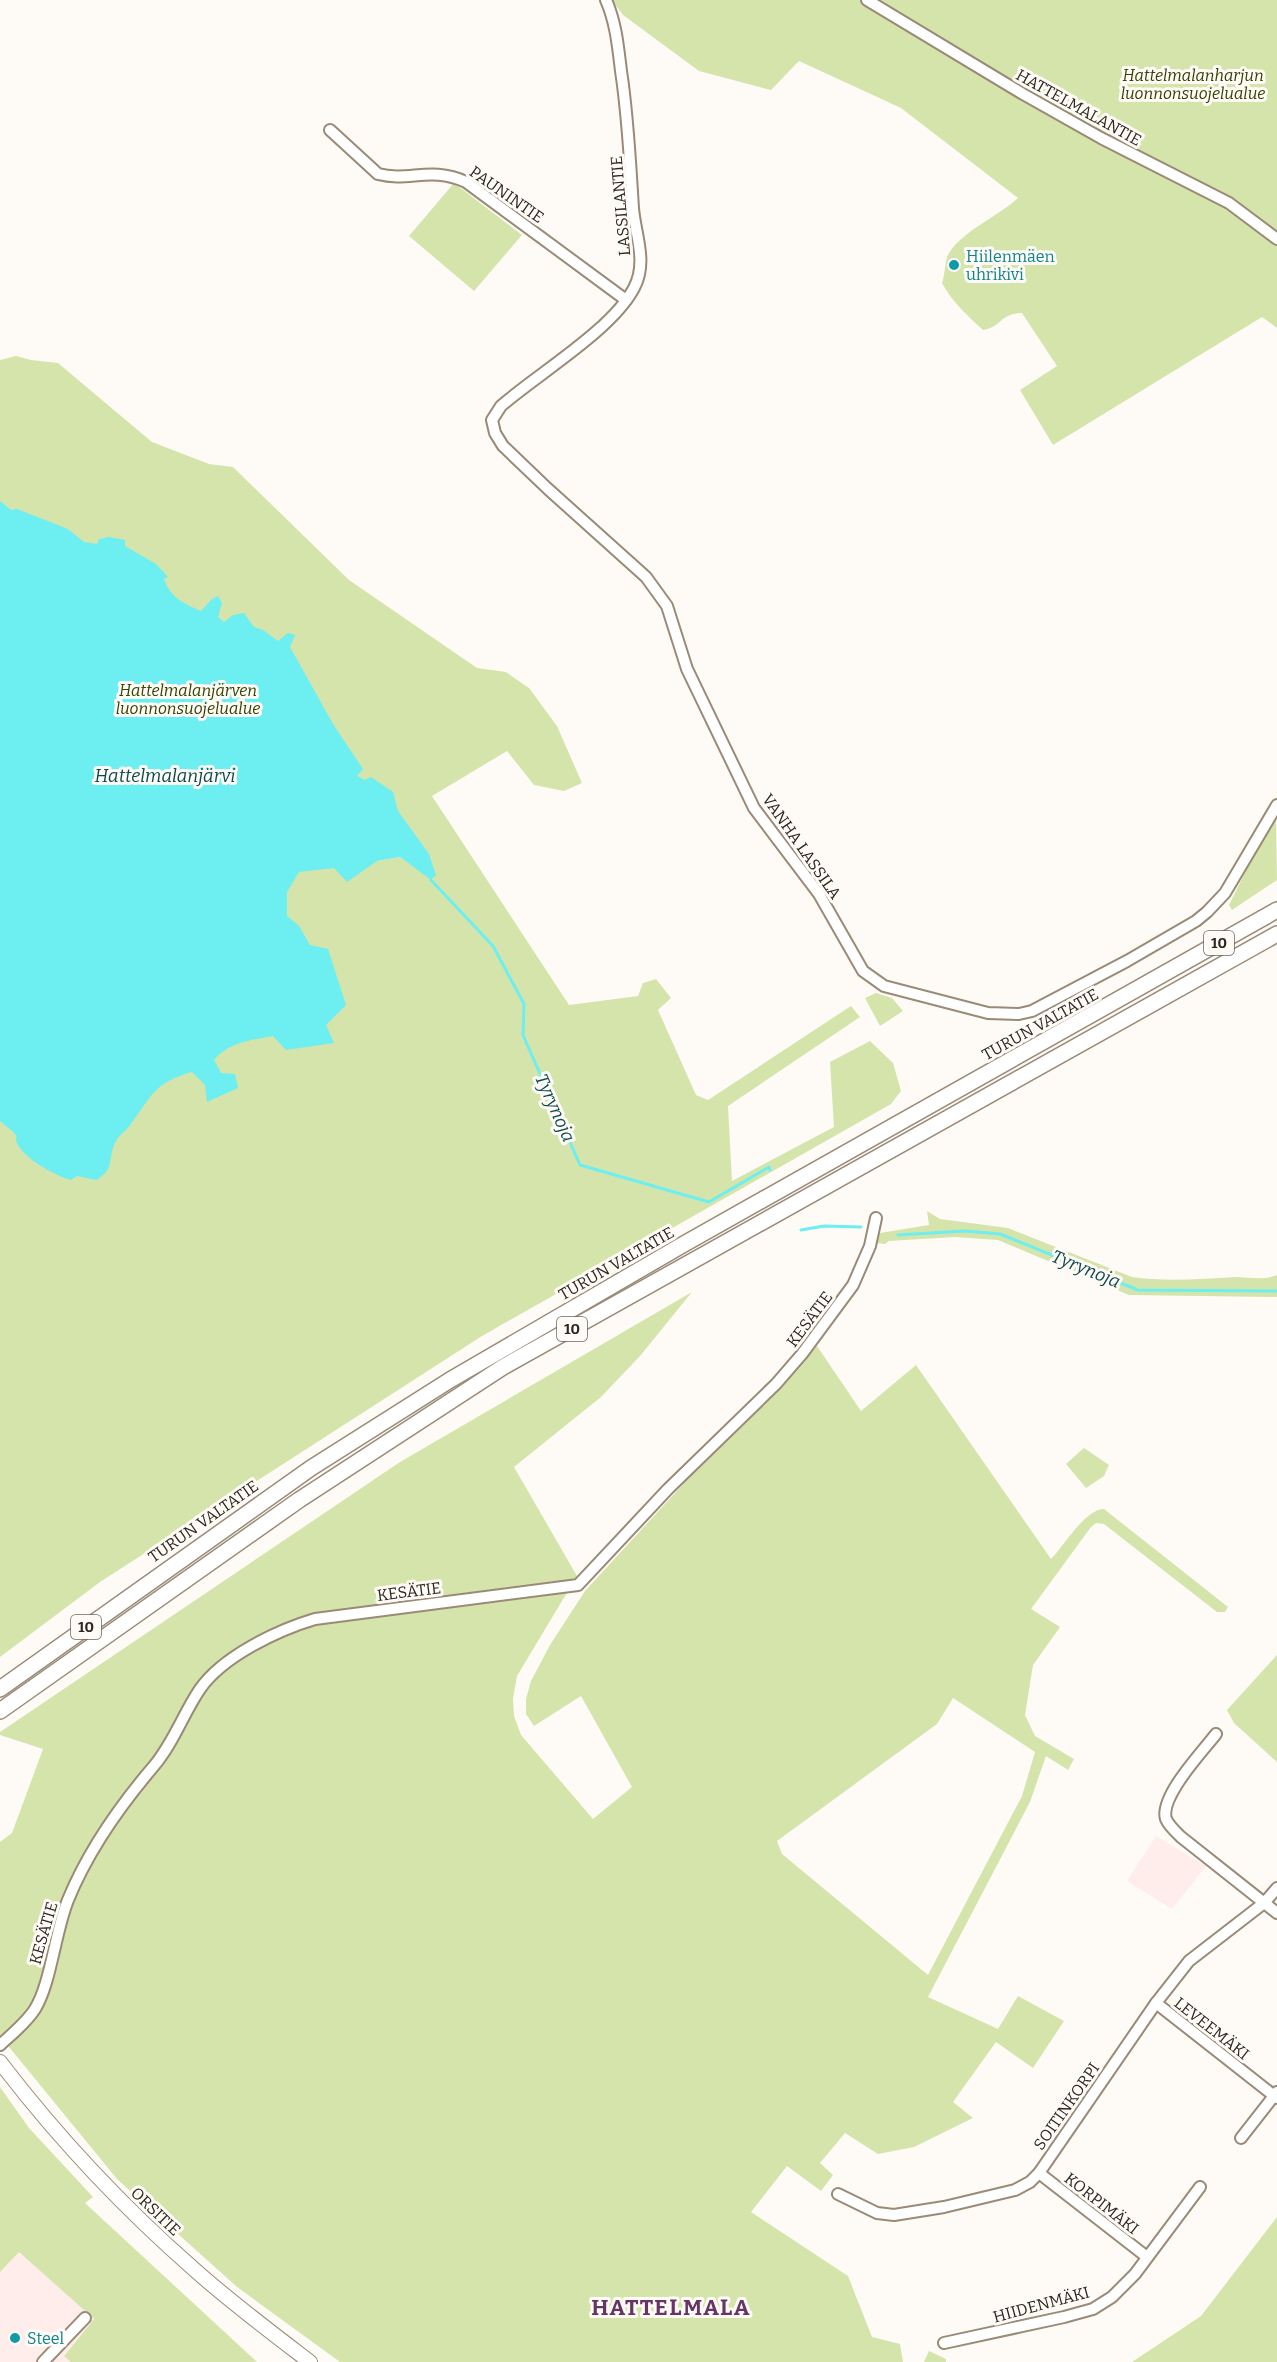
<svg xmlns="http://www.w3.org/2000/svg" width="1277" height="2362" font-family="Bitter,serif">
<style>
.industrial{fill:#feedeb}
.green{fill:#d5e4ab;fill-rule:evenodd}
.water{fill:#6deef0}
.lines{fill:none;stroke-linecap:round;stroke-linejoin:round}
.stream{stroke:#6deef0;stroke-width:3}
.minor-casing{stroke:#9a8a76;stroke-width:14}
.major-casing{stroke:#9a8a76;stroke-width:16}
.highway-casing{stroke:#9a8a76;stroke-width:18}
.minor{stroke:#fff;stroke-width:10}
.major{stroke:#fff;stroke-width:14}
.highway{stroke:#fff;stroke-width:15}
.culture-dot{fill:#0f9aa8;stroke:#fefbf7;stroke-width:2}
.labels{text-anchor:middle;stroke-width:6;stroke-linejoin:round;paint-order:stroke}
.shield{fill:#fefbf7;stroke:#6c6760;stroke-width:1.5}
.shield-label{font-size:15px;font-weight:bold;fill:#2d271f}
.park-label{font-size:16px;font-style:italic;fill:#364100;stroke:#fefbf7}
.street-label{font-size:16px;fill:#2d271f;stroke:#fefbf7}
.culture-label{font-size:16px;fill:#0d838f;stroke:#fefbf7;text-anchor:start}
.water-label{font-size:18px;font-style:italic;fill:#0e494b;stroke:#fefbf7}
.district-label{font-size:22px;font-weight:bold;letter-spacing:1.5px;fill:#683464;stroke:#fefbf7}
</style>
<rect width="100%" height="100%" fill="#fefbf7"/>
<g class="industrial">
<polygon points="1156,1836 1206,1866 1172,1909 1127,1881"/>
<polygon points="0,2237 19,2252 94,2319 64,2355 71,2362 0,2362"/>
</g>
<g class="green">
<path d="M 612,0 L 859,0 L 1069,126 L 1225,206 L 1277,245 L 1277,328 L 1262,317 L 1053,445 L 1020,390 L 1057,366 L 1022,313 C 1000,313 1002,327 983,330 C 967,315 952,302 942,283 C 945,275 945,261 948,255 C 960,232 999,216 1018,198 L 901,108 L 799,61 L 771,90 L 699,71 L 623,15 Z"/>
<polygon points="876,0 1277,0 1277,233 1230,198 1088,125"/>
<polygon points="454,183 522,235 474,291 409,236"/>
<path d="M 16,356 L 31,360 L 58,363 L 152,442 L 209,464 L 233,467 L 349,580 L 477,668 L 506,672 L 529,688 L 557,726 L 582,783 L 564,791 L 534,785 L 507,751 L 432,796 L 569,1005 L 638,996 L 643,983 L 656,979 L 671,998 L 658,1010 L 696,1095 L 708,1100 L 851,1006 L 860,1017 L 728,1106 L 732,1181 L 834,1127 L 830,1062 L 870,1041 L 893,1063 L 901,1091 L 891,1104 L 482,1336 L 100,1582 L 0,1657 L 0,360 ZM 422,845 L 435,875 L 432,880 L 400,857 L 377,861 Z"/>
<polygon points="1276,819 1277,880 1232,910 1229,905 1249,864"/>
<polygon points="876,993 892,998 903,1011 880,1026 865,998"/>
<path d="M 927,1211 L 940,1219 L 1008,1228 L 1132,1277 C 1166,1282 1201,1279 1235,1277 C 1250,1277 1264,1281 1277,1275 L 1277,1297 L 1129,1295 L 998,1240 L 955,1237 L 889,1241 L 885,1244 L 876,1243 L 880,1233 L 929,1225 Z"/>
<path d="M 692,1292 L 640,1356 L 601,1397 L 514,1467 L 577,1576 L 517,1676 L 513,1699 L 514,1716 L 521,1735 L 593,1819 L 632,1787 L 581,1696 L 534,1726 L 526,1714 L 526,1699 L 531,1681 L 550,1645 L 585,1591 L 686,1481 L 817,1346 L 861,1411 L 916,1365 L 1051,1559 C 1064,1546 1085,1509 1104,1509 L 1228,1607 L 1225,1612 L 1217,1612 L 1104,1524 L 1096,1523 L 1091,1527 L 1031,1609 L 1060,1627 L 1033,1665 L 1025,1715 L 1035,1736 L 1074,1759 L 1068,1770 L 1046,1756 L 1030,1802 L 928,1997 L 998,2029 L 1018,1996 L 1064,2021 L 1033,2068 L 996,2042 L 953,2102 L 973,2118 L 914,2147 L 878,2154 L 845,2133 L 820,2163 L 833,2175 L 821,2191 L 787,2166 L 751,2212 L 848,2276 L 872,2337 L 900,2344 L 903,2362 L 340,2362 L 237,2287 L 117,2179 L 0,2036 L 0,1842 L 12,1833 L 43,1749 L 0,1735 L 0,1732 L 400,1462 ZM 953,1698 L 1035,1752 L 1022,1796 L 928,1975 L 782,1854 L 777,1841 L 937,1724 Z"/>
<polygon points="1084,1448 1109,1465 1104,1476 1086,1488 1066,1464"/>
<polygon points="1277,1655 1277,1762 1234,1723 1227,1710"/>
<polygon points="0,2087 29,2128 93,2197 85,2203 257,2362 71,2362 64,2356 94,2319 19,2252 0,2272"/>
<polygon points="1277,2217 1277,2362 1132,2362 1201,2316"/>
<polygon points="929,2351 946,2359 946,2362 924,2362"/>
</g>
<path class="water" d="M 0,501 L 11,510 L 17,509 L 68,529 L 84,542 L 97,544 L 99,539 L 109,537 L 125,540 L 125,546 L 156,564 L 168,577 L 164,579 C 170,597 184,604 201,611 L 212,599 L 218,596 L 222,603 L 218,617 L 224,622 L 233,615 L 244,613 L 254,627 L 263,630 L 278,641 L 288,633 L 295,635 L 290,647 L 333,724 L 363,769 L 357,776 L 365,780 L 371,777 L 393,792 L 398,811 L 429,854 L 436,875 L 431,880 L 400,857 L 377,861 L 347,882 L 334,868 L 299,872 L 287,892 L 287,916 L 299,926 L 310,945 L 328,949 L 346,1005 L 326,1025 L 334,1043 L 286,1050 L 273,1036 C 252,1040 229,1042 214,1060 L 221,1073 L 235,1074 L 238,1088 L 207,1102 L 205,1085 L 192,1072 C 154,1083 153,1094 131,1124 C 127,1130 119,1135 116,1141 C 107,1157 116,1169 96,1180 L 77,1176 L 71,1180 C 56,1176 24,1159 17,1143 C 14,1136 19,1140 15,1134 C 11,1129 4,1125 0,1121 Z"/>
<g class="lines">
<g class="stream">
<polyline points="431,880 493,946 524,1004 523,1035 580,1165 709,1202 769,1167 770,1170"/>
<polyline points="801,1230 824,1226 861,1227"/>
<polyline points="898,1235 965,1231 1000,1234 1138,1290 1277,1291"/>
</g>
<defs>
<g id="minor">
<path d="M 606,0 C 616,23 618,46 621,71 C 628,116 630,162 633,208 C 635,234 648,262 634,288 C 612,330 539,373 501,406 L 492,420 L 495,433 L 503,446 L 548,489 L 646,577 L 667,606 L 687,669 L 754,808 L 819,894 L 863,971 L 884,986 L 988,1013 L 1019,1014 L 1032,1011 L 1127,961 L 1196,921 L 1207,912 L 1225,893 L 1277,805"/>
<polyline points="867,0 1023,94 1101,138 1229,203 1277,239"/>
<path d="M 330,130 L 378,174 C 409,182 431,166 466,182 L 626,300"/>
<path d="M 1216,1734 C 1203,1751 1159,1797 1166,1819 C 1169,1826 1176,1832 1181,1837 L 1277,1913"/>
<polyline points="1156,2003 1277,2098"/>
<path d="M 0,2045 C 12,2034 26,2023 35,2009 C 51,1983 55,1932 68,1900 C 88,1851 119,1807 153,1767 C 173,1744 183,1714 200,1689 C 223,1656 278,1630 315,1619 L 578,1585 L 668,1489 L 776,1384 L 802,1354 L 853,1285 L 870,1246 L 876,1218"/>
<polyline points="1241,2138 1277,2092"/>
<polyline points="1039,2173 1147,2257"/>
<polyline points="838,2194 877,2213 894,2215 944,2207 1015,2190 1030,2182 1039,2173 1156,2003 1189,1961 1264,1903 1277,1888"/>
<polyline points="944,2343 1064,2317 1093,2309 1112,2297 1135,2274 1200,2187"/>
<polyline points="43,2362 85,2318"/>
</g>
<path id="major" d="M 0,2062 C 58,2138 124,2208 196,2271 C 232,2303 272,2333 310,2362"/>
<g id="highway">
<polyline points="0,1689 311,1468 450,1380 684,1244 1277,910"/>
<polyline points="0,1711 299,1500 503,1367 1277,934"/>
</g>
</defs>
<use href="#minor" class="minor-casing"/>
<use href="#major" class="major-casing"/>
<use href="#highway" class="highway-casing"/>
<use href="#minor" class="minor"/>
<use href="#major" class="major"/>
<use href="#highway" class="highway"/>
</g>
<g class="culture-dot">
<circle cx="954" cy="265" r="6"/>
<circle cx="15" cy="2338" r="6"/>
</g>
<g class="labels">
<g class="shield">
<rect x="1204" y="931" width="30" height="24" rx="4.5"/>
<rect x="557" y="1317" width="30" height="24" rx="4.5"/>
<rect x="71" y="1615" width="30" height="24" rx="4.5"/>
</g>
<g class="shield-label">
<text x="1219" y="948">10</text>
<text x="572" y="1334">10</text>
<text x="86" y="1632">10</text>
</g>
<g class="park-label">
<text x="1193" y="81">Hattelmalanharjun<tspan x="1193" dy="18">luonnonsuojelualue</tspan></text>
<text x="188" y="696">Hattelmalanjärven<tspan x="188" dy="18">luonnonsuojelualue</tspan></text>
</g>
<g class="street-label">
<text transform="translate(1079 107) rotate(29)" y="6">HATTELMALANTIE</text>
<text transform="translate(507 194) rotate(35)" y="6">PAUNINTIE</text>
<text transform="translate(620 206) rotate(-95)" y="6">LASSILANTIE</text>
<text transform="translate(802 846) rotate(55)" y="6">VANHA LASSILA</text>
<text transform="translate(1040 1024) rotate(-29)" y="6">TURUN VALTATIE</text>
<text transform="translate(616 1263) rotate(-30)" y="6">TURUN VALTATIE</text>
<text transform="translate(809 1319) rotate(-53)" y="6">KESÄTIE</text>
<text transform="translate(203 1521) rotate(-35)" y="6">TURUN VALTATIE</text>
<text transform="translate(409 1591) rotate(-7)" y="6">KESÄTIE</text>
<text transform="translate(43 1933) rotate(-74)" y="6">KESÄTIE</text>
<text transform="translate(1212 2028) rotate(38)" y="6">LEVEEMÄKI</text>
<text transform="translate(1066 2106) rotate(-55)" y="6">SOITINKORPI</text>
<text transform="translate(1102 2203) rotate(38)" y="6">KORPIMÄKI</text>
<text transform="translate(156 2211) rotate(44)" y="6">ORSITIE</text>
<text transform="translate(1041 2304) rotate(-15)" y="6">HIIDENMÄKI</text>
</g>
<g class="culture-label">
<text x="966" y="262">Hiilenmäen<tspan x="966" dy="18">uhrikivi</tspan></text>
<text x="27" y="2344">Steel</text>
</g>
<g class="water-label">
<text x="165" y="782">Hattelmalanjärvi</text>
<text transform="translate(555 1108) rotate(66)" y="6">Tyrynoja</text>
<text transform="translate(1086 1269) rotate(22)" y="6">Tyrynoja</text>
</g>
<g class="district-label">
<text x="671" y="2315">HATTELMALA</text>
</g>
</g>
</svg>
